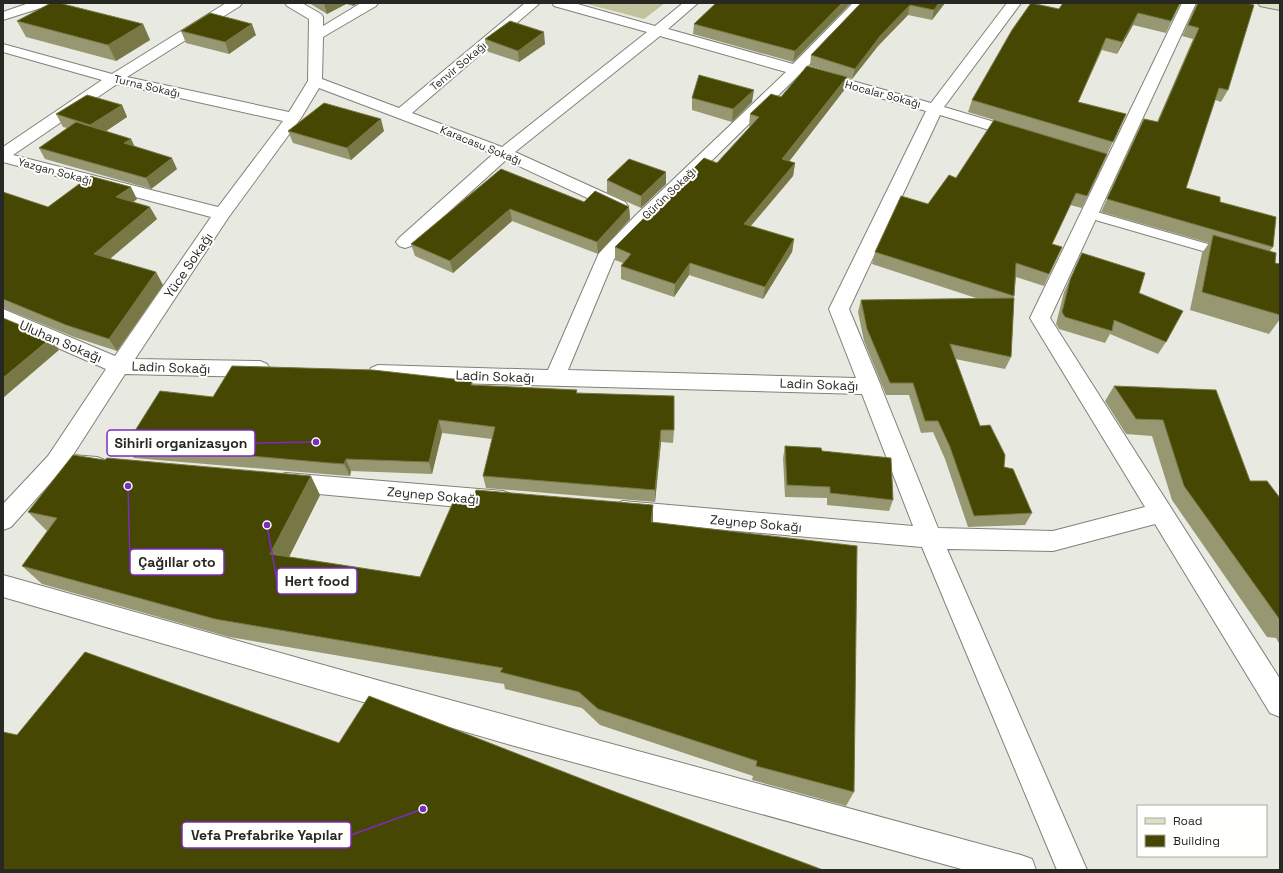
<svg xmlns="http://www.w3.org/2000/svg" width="1283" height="873" font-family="'Space Grotesk',sans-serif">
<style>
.green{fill:#c1c39c}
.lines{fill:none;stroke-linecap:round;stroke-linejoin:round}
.lane-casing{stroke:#81817a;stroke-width:2}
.street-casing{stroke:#81817a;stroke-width:2}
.secondary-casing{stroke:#81817a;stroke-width:2}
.lane{fill:#fff;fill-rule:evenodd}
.street{fill:#fff;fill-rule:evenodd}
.secondary{fill:#dedfc5;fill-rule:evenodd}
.wall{fill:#979872}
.shaded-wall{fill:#777845}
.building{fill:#464702;stroke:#777845}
.labels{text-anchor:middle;stroke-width:4;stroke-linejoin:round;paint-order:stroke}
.far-street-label{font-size:11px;fill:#272724;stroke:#fffffe}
.street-label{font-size:13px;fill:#272724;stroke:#fffffe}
.leader{fill:none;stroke:#7b2cbf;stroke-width:1.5}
.callout-dot{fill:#7b2cbf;stroke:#fffffe;stroke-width:1.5}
.callout{fill:#fffffe;stroke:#7b2cbf;stroke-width:1.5}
.callout-label{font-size:14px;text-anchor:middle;font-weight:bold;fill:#272724}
</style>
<rect width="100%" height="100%" fill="#e8e9e1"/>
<polygon class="green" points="583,3 665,3 644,19"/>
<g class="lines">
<defs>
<polygon id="lane" points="1090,210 1232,251 1234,254 1232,257 1227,258 1085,217 1084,214 1085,211"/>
<g id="street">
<polygon points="29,3 49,3 47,6 3,20 3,12"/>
<path d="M 226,3 L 242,3 L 240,6 L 127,77 L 289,112 L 308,81 L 309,19 L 287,6 L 285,3 L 302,3 L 321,14 L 323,17 L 323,26 L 361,3 L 378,3 L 376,6 L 323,37 L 322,79 L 399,108 L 525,3 L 540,3 L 412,113 L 502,147 L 647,32 L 554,6 L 552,3 L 574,3 L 655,26 L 683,3 L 698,3 L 668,29 L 793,64 L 853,3 L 867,3 L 806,68 L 931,103 L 1007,3 L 1021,3 L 944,107 L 1025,131 L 1027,134 L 1025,137 L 1019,139 L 940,115 L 849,309 L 881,386 L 881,387 L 938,528 L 1053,531 L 1145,507 L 1030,318 L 1182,3 L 1196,3 L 1050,318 L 1280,679 L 1280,717 L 1270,713 L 1155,524 L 1053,551 L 947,549 L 1087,870 L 1057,870 L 922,547 L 623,521 L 615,518 L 611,511 L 615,504 L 623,501 L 913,526 L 862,394 L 378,381 L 371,378 L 368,373 L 371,368 L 378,365 L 548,370 L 599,253 L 637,214 L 786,72 L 660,36 L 515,152 L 625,202 L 628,206 L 625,210 L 619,211 L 613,210 L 506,160 L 411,246 L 405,248 L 399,246 L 396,242 L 399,238 L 493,154 L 319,88 L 301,118 L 228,218 L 135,359 L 260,361 L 267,364 L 270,369 L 267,374 L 260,377 L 125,374 L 73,455 L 97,457 L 105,460 L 108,466 L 105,472 L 97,475 L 61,471 L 11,527 L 3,530 L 3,504 L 48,456 L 106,369 L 3,324 L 3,309 L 115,356 L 211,217 L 3,162 L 3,147 L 102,80 L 3,52 L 3,44 L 112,74 ZM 799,75 L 926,111 L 829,309 L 856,378 L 568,370 L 614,259 L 649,222 ZM 117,84 L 283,121 L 218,207 L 13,155 Z"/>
<polygon points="286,473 503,491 511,494 515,501 511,508 503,511 286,491 278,489 275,482 278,475"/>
<polygon points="3,575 384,682 1021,855 1032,859 1036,870 965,870 511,745 3,597"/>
</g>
<polygon id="secondary" points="1258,3 1280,3 1280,10 1260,6"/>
</defs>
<use href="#lane" class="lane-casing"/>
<use href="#street" class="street-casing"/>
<use href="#secondary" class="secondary-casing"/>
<use href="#lane" class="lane"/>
<use href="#street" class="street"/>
<use href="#secondary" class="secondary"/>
</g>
<g class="wall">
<polygon points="309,3 358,3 353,6 346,4 327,14"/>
<polygon points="716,3 851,3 793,62 693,34 694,24"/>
<polygon points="861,3 945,3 932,20 908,15 878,46 852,79 847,78 845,89 789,161 795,163 793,176 751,226 794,239 792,252 763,299 689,275 674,297 621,279 621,266 623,263 615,260 615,247 717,163 750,127 749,126 750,114 781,97 840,75 810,66 811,55"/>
<polygon points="1180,3 1166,33 1133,25 1117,54 1102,50 1078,102 1126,114 1082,208 1070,205 1052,244 1062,247 1044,286 1016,277 1014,296 1014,298 1011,357 1005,369 955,359 980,426 1032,513 1025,525 968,527 945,459 933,432 921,433 909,395 886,395 864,341 858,312 861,300 979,299 872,264 875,252 928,204 956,178 1067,142 968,112 972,100 1059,9"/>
<polygon points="1197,3 1247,3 1228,90 1221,102 1215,100 1186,188 1220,202 1273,247 1270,251 1275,263 1280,264 1280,319 1269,334 1190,310 1202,253 1209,243 1101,212 1144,119 1157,122 1193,39 1182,36"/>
<polygon points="17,21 143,24 150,40 116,61 26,37"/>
<polygon points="181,31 256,35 229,54 186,43"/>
<polygon points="485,39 545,44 519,62 486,51"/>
<polygon points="692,98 752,102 732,122 692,110"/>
<polygon points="122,105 127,117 106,131 131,139 135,147 177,169 151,189 45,159 39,148 67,128 63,127 56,114"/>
<polygon points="288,131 384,131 351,160 293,143"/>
<polygon points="501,169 584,202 629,207 630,219 598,254 512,221 453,273 415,256 411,244"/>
<polygon points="607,180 666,184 641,208 607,193"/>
<polygon points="3,192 48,207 137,199 133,202 157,219 110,259 163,285 117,351 74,337 3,308"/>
<polygon points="1082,253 1139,293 1166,342 1158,354 1110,334 1105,343 1059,329 1056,324 1064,292"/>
<polygon points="472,381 473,385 577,390 577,393 674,430 673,443 661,442 655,502 486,488 483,476 492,439 442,433 432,474 351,471 350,476 336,475 134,458 126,445 213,397"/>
<polygon points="1114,386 1250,481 1280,498 1280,645 1276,638 1267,637 1172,500 1152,436 1126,434 1105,401"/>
<polygon points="785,446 822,451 893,500 889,511 827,505 827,498 785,497 783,458"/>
<polygon points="320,495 289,557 420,577 473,502 653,505 653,523 854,792 846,806 752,780 753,776 600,725 582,708 505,689 504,684 229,637 42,584 22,566 47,531 28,512"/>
</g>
<g class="shaded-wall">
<polygon points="324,3 346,3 346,4 327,14"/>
<polygon points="352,3 358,3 353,6"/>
<polygon points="842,3 851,3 793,62 795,51"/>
<polygon points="939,3 945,3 932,20 934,10"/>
<polygon points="910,5 908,15 878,46 852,79 855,69 881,35"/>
<polygon points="1138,13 1133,25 1117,54 1122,42"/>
<polygon points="143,24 150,40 116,61 108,45"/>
<polygon points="252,24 256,35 229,54 225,42"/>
<polygon points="544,32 545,44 519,62 518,51"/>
<polygon points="847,77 845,89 781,172 782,159"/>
<polygon points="754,90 752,102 732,122 733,109"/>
<polygon points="122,105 127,117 97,137 90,125"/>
<polygon points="381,119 384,131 351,160 347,148"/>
<polygon points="131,139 136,150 124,143"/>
<polygon points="172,158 177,169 151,189 146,178"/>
<polygon points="795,163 793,176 742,236 744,224"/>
<polygon points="666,172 666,184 641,208 641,196"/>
<polygon points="131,187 137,199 123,210 116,197"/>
<polygon points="150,207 157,219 101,266 94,254"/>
<polygon points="629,207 630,219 598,254 597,242"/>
<polygon points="510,209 512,221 453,273 450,261"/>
<polygon points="794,239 792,252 763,299 765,287"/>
<polygon points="690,263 689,275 674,297 675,284"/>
<polygon points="156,272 163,285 117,351 109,339"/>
<polygon points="51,338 59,350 3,398 3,378"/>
<polygon points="439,420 442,433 432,474 429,462"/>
<polygon points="661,430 661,442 655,502 655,490"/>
<polygon points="346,459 351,471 350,476 344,464"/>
<polygon points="311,476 320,495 281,573 270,554"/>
<polygon points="653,505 653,525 651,522"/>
</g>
<g class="building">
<polygon points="51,3 59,3 143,24 108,45 17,21"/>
<polygon points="716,3 842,3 795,51 694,24"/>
<polygon points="861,3 939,3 934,10 910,5 881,35 855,69 811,55"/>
<polygon points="1031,3 1059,9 1063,3 1180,3 1171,21 1138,13 1122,42 1106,38 1078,102 1126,114 1113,142 972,100 1012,30"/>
<polygon points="1198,3 1247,3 1254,5 1228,90 1219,88 1186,188 1220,197 1220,202 1276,217 1273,247 1107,199 1144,119 1158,122 1199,28 1188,25"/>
<polygon points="210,13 252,24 225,42 181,31"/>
<polygon points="510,21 544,32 518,51 485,39"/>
<polygon points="807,66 847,77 782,159 795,163 744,224 794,239 765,287 690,263 675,284 621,266 631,254 615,247 704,158 717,163 759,117 750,114 771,94 781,97"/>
<polygon points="699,75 754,90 733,109 692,98"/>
<polygon points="87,95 122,105 90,125 56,114"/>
<polygon points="324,103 381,119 347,148 288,131"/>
<polygon points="994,120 1107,154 1087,196 1076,193 1052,244 1062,247 1049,274 1016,263 1014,296 875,252 901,196 928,204 949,175 956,178"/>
<polygon points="76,122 131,139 124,143 172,158 146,178 39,148"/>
<polygon points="629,159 666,172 641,196 607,180"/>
<polygon points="501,169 584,202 595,191 629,207 597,242 510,209 450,261 411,244"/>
<polygon points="90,176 131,187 116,197 150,207 94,254 156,272 109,339 66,325 3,299 3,192 48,207"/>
<polygon points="1213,235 1276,253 1275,263 1280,264 1280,315 1202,292"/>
<polygon points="1082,253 1145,273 1139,293 1183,311 1166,342 1114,320 1112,331 1065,317 1062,312 1070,280"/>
<polygon points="1014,298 1011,357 950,344 980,426 990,425 1005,455 1004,467 1013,469 1032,513 974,516 950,447 938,421 925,421 913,383 890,383 867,329 861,300"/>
<polygon points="3,318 51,338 3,378"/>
<polygon points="232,366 373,370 472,381 471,385 577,390 576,393 674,396 674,430 661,430 655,490 483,476 495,427 439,420 429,462 346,459 344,464 330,463 126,445 160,391 213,397"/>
<polygon points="1114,386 1216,390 1250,481 1267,481 1280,498 1280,620 1184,486 1163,420 1136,419"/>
<polygon points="785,446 821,448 822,451 891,458 893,500 830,493 830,487 787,485"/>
<polygon points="73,455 105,460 107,458 311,476 270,554 420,577 454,500 473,502 476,490 653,505 651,522 857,546 854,792 756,766 757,761 598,709 579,692 500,672 503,668 215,619 22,566 57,518 28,512"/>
<polygon points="85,652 339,743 369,696 605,788 823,870 3,870 3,732 17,735"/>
</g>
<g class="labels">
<g class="far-street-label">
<text transform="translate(458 66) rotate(-40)" y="4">Tenvir Sokağı</text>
<text transform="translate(147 86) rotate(13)" y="4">Turna Sokağı</text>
<text transform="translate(883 94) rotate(15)" y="4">Hocalar Sokağı</text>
<text transform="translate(481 145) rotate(22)" y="4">Karacasu Sokağı</text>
<text transform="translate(55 171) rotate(15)" y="4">Yazgan Sokağı</text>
<text transform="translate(669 193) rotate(-44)" y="4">Gürün Sokağı</text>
</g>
<g class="street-label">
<text transform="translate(188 265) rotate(-56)" y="5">Yüce Sokağı</text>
<text transform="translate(61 341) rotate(23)" y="5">Uluhan Sokağı</text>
<text transform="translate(171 367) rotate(2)" y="5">Ladin Sokağı</text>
<text transform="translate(495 376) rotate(2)" y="5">Ladin Sokağı</text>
<text transform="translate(819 384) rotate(2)" y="5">Ladin Sokağı</text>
<text transform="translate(433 495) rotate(5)" y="5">Zeynep Sokağı</text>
<text transform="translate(756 523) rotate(5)" y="5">Zeynep Sokağı</text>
</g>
</g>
<path class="leader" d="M316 442L255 443M128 486L130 562M267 525L277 581M423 809L351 835"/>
<g class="callout-dot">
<circle cx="316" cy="442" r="4"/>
<circle cx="128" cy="486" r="4"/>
<circle cx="267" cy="525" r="4"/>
<circle cx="423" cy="809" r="4"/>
</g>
<g class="callout">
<rect x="107" y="430" width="148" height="26" rx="4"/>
<rect x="130" y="549" width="94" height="26" rx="4"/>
<rect x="277" y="568" width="80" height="26" rx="4"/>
<rect x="182" y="822" width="169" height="26" rx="4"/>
</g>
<g class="callout-label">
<text x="181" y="448">Sihirli organizasyon</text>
<text x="177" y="567">Çağıllar oto</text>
<text x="317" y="586">Hert food</text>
<text x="267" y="840">Vefa Prefabrike Yapılar</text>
</g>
<rect width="1283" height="873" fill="none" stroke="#272724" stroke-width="8"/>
<rect x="1137" y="805" width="130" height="52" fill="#fffffe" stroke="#a9a9a7"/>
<rect x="1145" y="818" width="20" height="6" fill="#dedfc5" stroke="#a9a9a7"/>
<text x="1173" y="825" font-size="12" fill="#272724">Road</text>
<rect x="1145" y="835" width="20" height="12" fill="#464702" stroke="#a9a9a7"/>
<text x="1173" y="845" font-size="12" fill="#272724">Building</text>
</svg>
